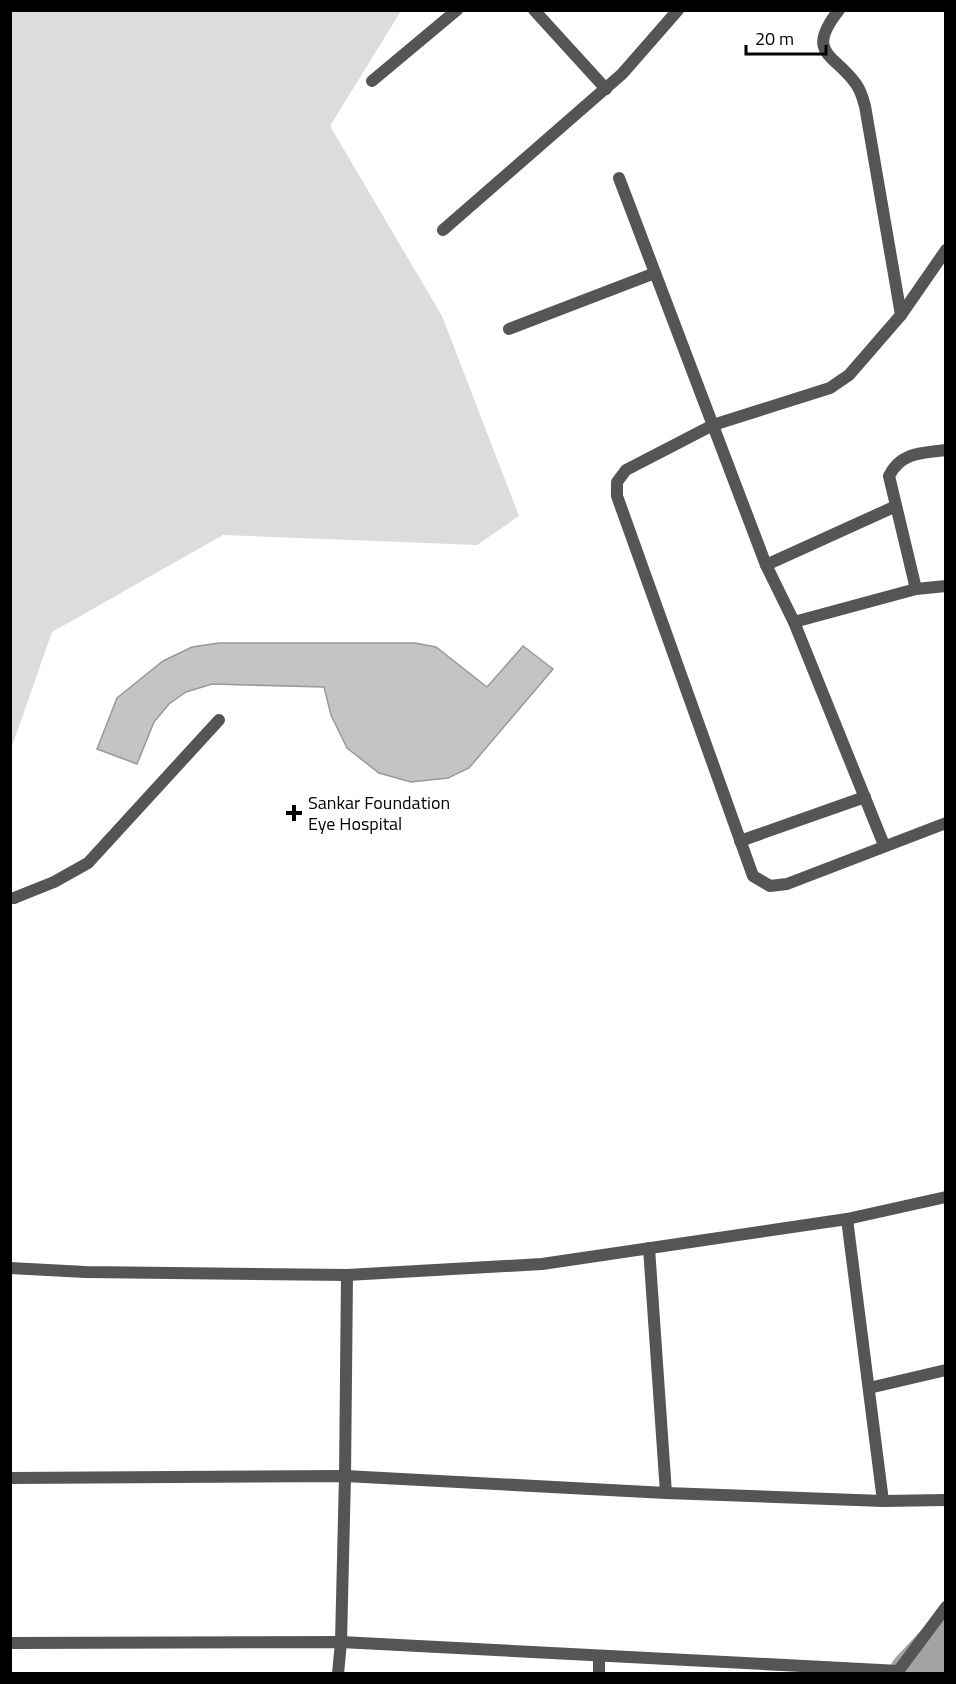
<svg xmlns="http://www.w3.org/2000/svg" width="956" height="1684" font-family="'Titillium Web',sans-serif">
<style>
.green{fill:#dcdcdc}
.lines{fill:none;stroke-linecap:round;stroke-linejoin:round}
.river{stroke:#a3a3a3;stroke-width:48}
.building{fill:#c4c4c4;stroke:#999;stroke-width:1.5}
.service{stroke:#555;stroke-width:12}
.minor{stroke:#555;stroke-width:12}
.tertiary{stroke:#555;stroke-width:12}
.poi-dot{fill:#000;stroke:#fff;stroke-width:2}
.labels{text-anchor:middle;stroke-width:5;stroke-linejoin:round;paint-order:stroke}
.poi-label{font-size:18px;fill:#000;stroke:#fff;text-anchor:start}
</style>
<rect width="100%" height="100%" fill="#fff"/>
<polygon class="green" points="11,10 401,11 330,126 442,316 519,516 477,545 223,535 52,632 11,749"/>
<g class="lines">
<polyline class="river" points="913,1674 946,1639"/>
</g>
<polygon class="building" points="219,643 415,643 436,647 487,687 523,646 553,669 469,768 448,778 411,782 379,773 347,748 331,715 324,687 212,684 186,692 169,704 154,722 137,764 97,749 117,698 163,661 192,647"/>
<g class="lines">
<polyline class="service" points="14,898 54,882 88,863 219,720"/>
<g class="minor">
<polyline points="534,10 606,89"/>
<path d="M 839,10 C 804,54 835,54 856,84 C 861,91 863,99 865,106 L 901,315"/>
<polyline points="372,81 457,10"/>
<polyline points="619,178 766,565 794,622 884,845"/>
<polyline points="443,230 622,74 678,10"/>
<polyline points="946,250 901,315 849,375 830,388 713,425 626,470 617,482 617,496 753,876 770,886 787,884 946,823"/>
<polyline points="509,329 655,273"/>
<path d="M 946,450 C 922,453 901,452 889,476 L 916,589 L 946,586"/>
<polyline points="766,565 896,506"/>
<polyline points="794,622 916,589"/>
<polyline points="740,841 865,797"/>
<polyline points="847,1219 883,1501"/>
<polyline points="649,1248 666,1493"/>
<polyline points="10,1268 85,1272 347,1275 542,1264 847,1219 946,1197"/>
<polyline points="869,1388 946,1370"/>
<polyline points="10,1643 341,1642 899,1671"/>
<polyline points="338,1674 341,1642 345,1476 347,1275"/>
<polyline points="599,1674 599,1656"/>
<polyline points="896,1674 946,1607"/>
</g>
<g class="tertiary">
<polyline points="10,898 14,898"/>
<polyline points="10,1478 345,1476 666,1493 883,1501 946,1500"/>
</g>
</g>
<path class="poi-dot" d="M291 804h6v6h6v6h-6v6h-6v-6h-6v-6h6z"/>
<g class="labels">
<g class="poi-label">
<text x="308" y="809">Sankar Foundation<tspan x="308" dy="21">Eye Hospital</tspan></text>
</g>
</g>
<rect width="956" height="1684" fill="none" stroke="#000000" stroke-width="24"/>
<path d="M746 45v9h80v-9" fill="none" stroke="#000000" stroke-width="3"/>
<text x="755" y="45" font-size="18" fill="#000000" stroke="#ffffff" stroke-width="4.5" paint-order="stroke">20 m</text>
</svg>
